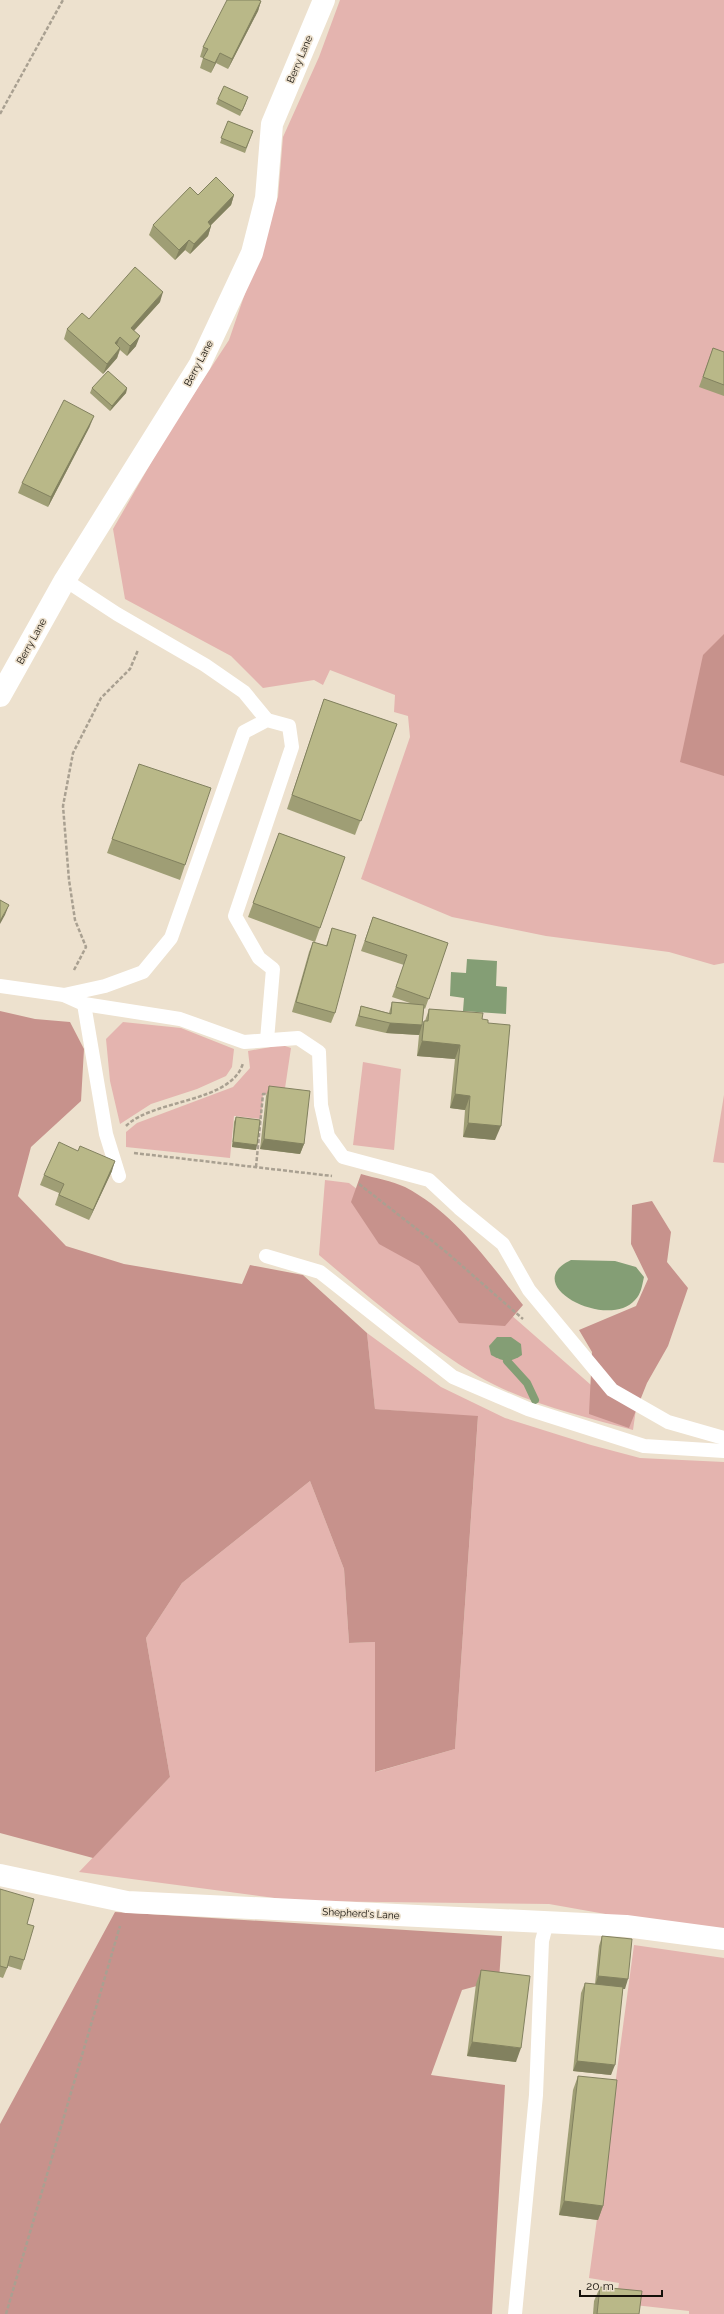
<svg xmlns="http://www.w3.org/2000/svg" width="724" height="2314" font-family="Raleway,sans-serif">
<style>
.green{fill:#e4b4af}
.forest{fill:#c7928c}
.water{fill:#849e75}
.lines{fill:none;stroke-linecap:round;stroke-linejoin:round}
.stream{stroke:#849e75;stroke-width:8}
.path{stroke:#a9a091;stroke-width:2.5;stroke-dasharray:4 2;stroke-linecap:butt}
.service{stroke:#fff;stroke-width:14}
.minor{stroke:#fff;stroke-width:22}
.wall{fill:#9f9e75}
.shaded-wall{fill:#82815f}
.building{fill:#b9b888;stroke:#82815f}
.labels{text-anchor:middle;stroke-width:3.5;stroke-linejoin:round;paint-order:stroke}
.street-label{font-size:10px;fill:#141009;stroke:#ede1ce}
</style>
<rect width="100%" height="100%" fill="#ede1ce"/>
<g class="green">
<polygon points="340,0 724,0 724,963 714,965 669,952 546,936 452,917 361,879 410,737 408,716 394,712 395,695 330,670 323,685 314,680 263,688 231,656 125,599 113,529 167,435 229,340 278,197 283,137 319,57"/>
<polygon points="123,1022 181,1028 234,1049 232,1067 226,1076 197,1089 151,1104 120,1124 110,1081 106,1039"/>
<polygon points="282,1045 291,1048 284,1095 263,1094 261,1119 234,1116 230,1158 126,1147 126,1132 137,1123 233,1087 250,1068 248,1051"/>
<polygon points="363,1062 401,1069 394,1150 353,1145"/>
<polygon points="724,1095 724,1163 713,1162"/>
<path d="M 325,1180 L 349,1183 L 444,1256 L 607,1399 L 636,1409 L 633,1430 C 584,1417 522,1402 478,1376 C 421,1342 370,1298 319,1255 Z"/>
<polygon points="367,1333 441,1387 505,1418 591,1445 640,1458 724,1462 724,1935 549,1904 297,1901 79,1872 170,1777 146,1638 182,1583 310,1481 344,1569 349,1643 375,1642 376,1772 455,1749 478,1417 375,1409"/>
<polygon points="634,1945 724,1958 724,2314 689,2314 689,2311 616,2303 619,2283 589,2278"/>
</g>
<g class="forest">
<polygon points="724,634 724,776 680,762 703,655"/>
<polygon points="0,1011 35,1019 70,1022 84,1049 81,1101 31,1147 18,1196 66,1246 124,1264 242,1284 250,1265 303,1275 367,1333 375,1409 478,1416 455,1749 375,1772 375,1642 349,1643 344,1569 310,1481 182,1583 146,1638 170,1777 93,1858 0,1833"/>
<path d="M 361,1174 C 375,1178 392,1181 405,1187 C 455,1213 489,1263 523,1305 L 505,1326 L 459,1323 L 419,1266 L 379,1244 L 351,1202 Z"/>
<polygon points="652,1201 671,1232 667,1262 688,1288 668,1346 647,1383 629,1428 589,1414 592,1352 579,1330 636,1306 648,1279 631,1244 632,1205"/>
<polygon points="115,1912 502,1936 499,1980 462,1990 431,2075 505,2085 492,2314 0,2314 0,2124"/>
</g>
<g class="water">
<polygon points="467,959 497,961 496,986 507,987 506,1014 463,1011 464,998 450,996 451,972 466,973"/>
<path d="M 571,1260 L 615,1261 L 636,1267 L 644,1277 C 642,1286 641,1294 635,1300 C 608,1331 518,1285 571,1260 Z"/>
<path d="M 497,1337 L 511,1337 L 521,1344 L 522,1355 C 510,1363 504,1362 491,1355 L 489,1346 Z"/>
</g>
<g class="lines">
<polyline class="stream" points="507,1361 527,1383 535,1400"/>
<g class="path">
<polyline points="0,114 63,0"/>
<polyline points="74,970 86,947 75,920 69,880 63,806 73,753 101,698 130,669 138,650"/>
<path d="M 126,1126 C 153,1099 232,1103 243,1063"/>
<polyline points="134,1153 332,1176"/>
<polyline points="256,1167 263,1094 269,1094"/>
<polyline points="359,1184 445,1251 523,1319"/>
<polyline points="6,2314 120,1926"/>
</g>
<g class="service">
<polyline points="65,580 117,614 205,665 244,692 267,720"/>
<polyline points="0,986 64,995 84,1004 106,1134 119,1176"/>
<polyline points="64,995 105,986 143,972 171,938 244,732 267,720 289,726 292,747 235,916 259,958 273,969 267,1040"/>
<polyline points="84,1004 180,1019 244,1042 298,1038 319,1052 321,1105 328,1136 343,1157 429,1180 459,1208 503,1244 529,1290 612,1390 668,1422 724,1438"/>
<polyline points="266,1256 320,1272 453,1377 528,1409 644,1446 724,1451"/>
<polyline points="515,2314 536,2095 542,1941 547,1922"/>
</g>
<g class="minor">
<polyline points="0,696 65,580 200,364 252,253 266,198 272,124 324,0"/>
<polyline points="0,1875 127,1902 626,1926 724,1939"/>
</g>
</g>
<g class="wall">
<polygon points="261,1 258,11 228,69 216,63 211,73 200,68 203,58 200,57 203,47"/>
<polygon points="218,99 246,103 240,116 216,104"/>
<polygon points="228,121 253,131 245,153 220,143"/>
<polygon points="198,195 234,195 231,205 211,225 211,226 208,236 190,254 185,250 175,260 149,235 153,225"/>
<polygon points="160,302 134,331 136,346 127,356 120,350 117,358 103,374 64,339 67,329 89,319"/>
<polygon points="713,348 724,352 724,396 699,387"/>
<polygon points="92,388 127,388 126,393 110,411 90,393"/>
<polygon points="90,426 48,507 18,493 22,483"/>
<polygon points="324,699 397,724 355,835 287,809"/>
<polygon points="139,764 185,865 180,880 107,853"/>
<polygon points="279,833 345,857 315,942 248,917"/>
<polygon points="373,917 448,943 425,1009 424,1008 422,1025 424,1021 425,1021 429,1009 482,1019 488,1023 495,1140 463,1137 465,1110 450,1108 455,1059 417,1056 419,1035 386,1033 355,1026 361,1006 389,1013 392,1002 410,1003 392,997 404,965 361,951"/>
<polygon points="332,928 335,1013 331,1023 292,1012 309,952 313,942 326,946"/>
<polygon points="269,1086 304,1144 300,1154 260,1149 266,1096"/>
<polygon points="236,1117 256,1150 232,1147 234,1122"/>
<polygon points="112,1171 89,1220 55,1205 59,1193 40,1185 44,1175"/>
<polygon points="0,1889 27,1924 24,1960 21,1970 8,1966 3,1978 0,1977"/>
<polygon points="602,1936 625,1989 623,1989 611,2075 573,2071 581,1993 585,1983 595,1984 599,1946"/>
<polygon points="481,1970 516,2062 467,2056 476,1984"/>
<polygon points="578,2076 603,2206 598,2220 559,2215 573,2090"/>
<polygon points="600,2287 639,2314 593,2314 594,2301"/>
</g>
<g class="shaded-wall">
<polygon points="261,1 258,11 228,69 232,59"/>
<polygon points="220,53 216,63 211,73 215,63"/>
<polygon points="234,195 231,205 204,232 208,222"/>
<polygon points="211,226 208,236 190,254 194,244"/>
<polygon points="189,240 185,250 175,260 179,250"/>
<polygon points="163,292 160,302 127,338 131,328"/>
<polygon points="140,336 136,346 127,356 130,346"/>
<polygon points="120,337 116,347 115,343"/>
<polygon points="120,348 117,358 103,374 107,364"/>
<polygon points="127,388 126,393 110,411 112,406"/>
<polygon points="94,416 90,426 48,507 51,497"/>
<polygon points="9,905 5,915 0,924 0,921"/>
<polygon points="390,1023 422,1025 419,1035 386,1033"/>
<polygon points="422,1041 460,1045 455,1059 417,1056"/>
<polygon points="455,1094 470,1096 465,1110 450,1108"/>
<polygon points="468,1123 501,1126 495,1140 463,1137"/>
<polygon points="264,1139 304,1144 300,1154 260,1149"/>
<polygon points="233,1142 257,1145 256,1150 232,1147"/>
<polygon points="115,1161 112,1171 89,1220 93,1210"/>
<polygon points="598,1976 628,1979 625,1989 595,1986"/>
<polygon points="472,2042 521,2048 516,2062 467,2056"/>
<polygon points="577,2061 615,2065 611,2075 573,2071"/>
<polygon points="564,2201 603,2206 598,2220 559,2215"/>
</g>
<g class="building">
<polygon points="227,0 258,0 261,1 232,59 220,53 215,63 203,58 208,49 203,47"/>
<polygon points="224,86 248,97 242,111 218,99"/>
<polygon points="228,121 253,131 246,148 221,138"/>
<polygon points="216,177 234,195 208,222 211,226 194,244 189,240 179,250 153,225 190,187 198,195"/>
<polygon points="135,267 163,292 131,328 140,336 130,346 120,337 115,343 120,348 107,364 67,329 82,313 89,319"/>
<polygon points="713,348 724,352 724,385 703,377"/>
<polygon points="108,371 127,388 112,406 92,388"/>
<polygon points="64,400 94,416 51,497 22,483"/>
<polygon points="324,699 397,724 361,821 292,795"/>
<polygon points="139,764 211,788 185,865 112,839"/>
<polygon points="279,833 345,857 320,928 253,903"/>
<polygon points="0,900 9,905 0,921"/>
<polygon points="373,917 448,943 429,999 396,987 407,955 365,941"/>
<polygon points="332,928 356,935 335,1013 296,1002 313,942 327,946"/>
<polygon points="392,1002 424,1005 422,1025 390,1023 359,1016 361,1006 391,1014"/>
<polygon points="429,1009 483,1013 482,1019 488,1020 488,1023 510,1025 501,1126 468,1123 470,1096 455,1094 460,1045 422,1041 424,1021 428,1021"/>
<polygon points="269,1086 310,1091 304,1144 264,1139"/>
<polygon points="236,1117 260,1120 257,1145 233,1142"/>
<polygon points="59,1142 78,1151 80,1146 115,1161 93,1210 59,1195 64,1184 44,1175"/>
<polygon points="0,1889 34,1899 27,1924 34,1926 24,1960 10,1956 7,1968 0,1966"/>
<polygon points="602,1936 632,1939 628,1979 598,1976"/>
<polygon points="481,1970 530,1976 521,2048 472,2042"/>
<polygon points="585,1983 623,1987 615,2065 577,2061"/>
<polygon points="578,2076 617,2080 603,2206 564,2201"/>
<polygon points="600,2287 642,2291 639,2314 597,2314"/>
</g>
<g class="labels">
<g class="street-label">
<text transform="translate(299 59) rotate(-67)" y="4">Berry Lane</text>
<text transform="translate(198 363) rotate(-62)" y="4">Berry Lane</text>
<text transform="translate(31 641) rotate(-61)" y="4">Berry Lane</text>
<text transform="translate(361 1913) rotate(3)" y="4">Shepherd's Lane</text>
</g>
</g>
<path d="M580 2290v6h82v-6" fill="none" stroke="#141009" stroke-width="2"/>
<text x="586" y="2290" font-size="12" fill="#141009" stroke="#ede1ce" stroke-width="3" paint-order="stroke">20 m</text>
</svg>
